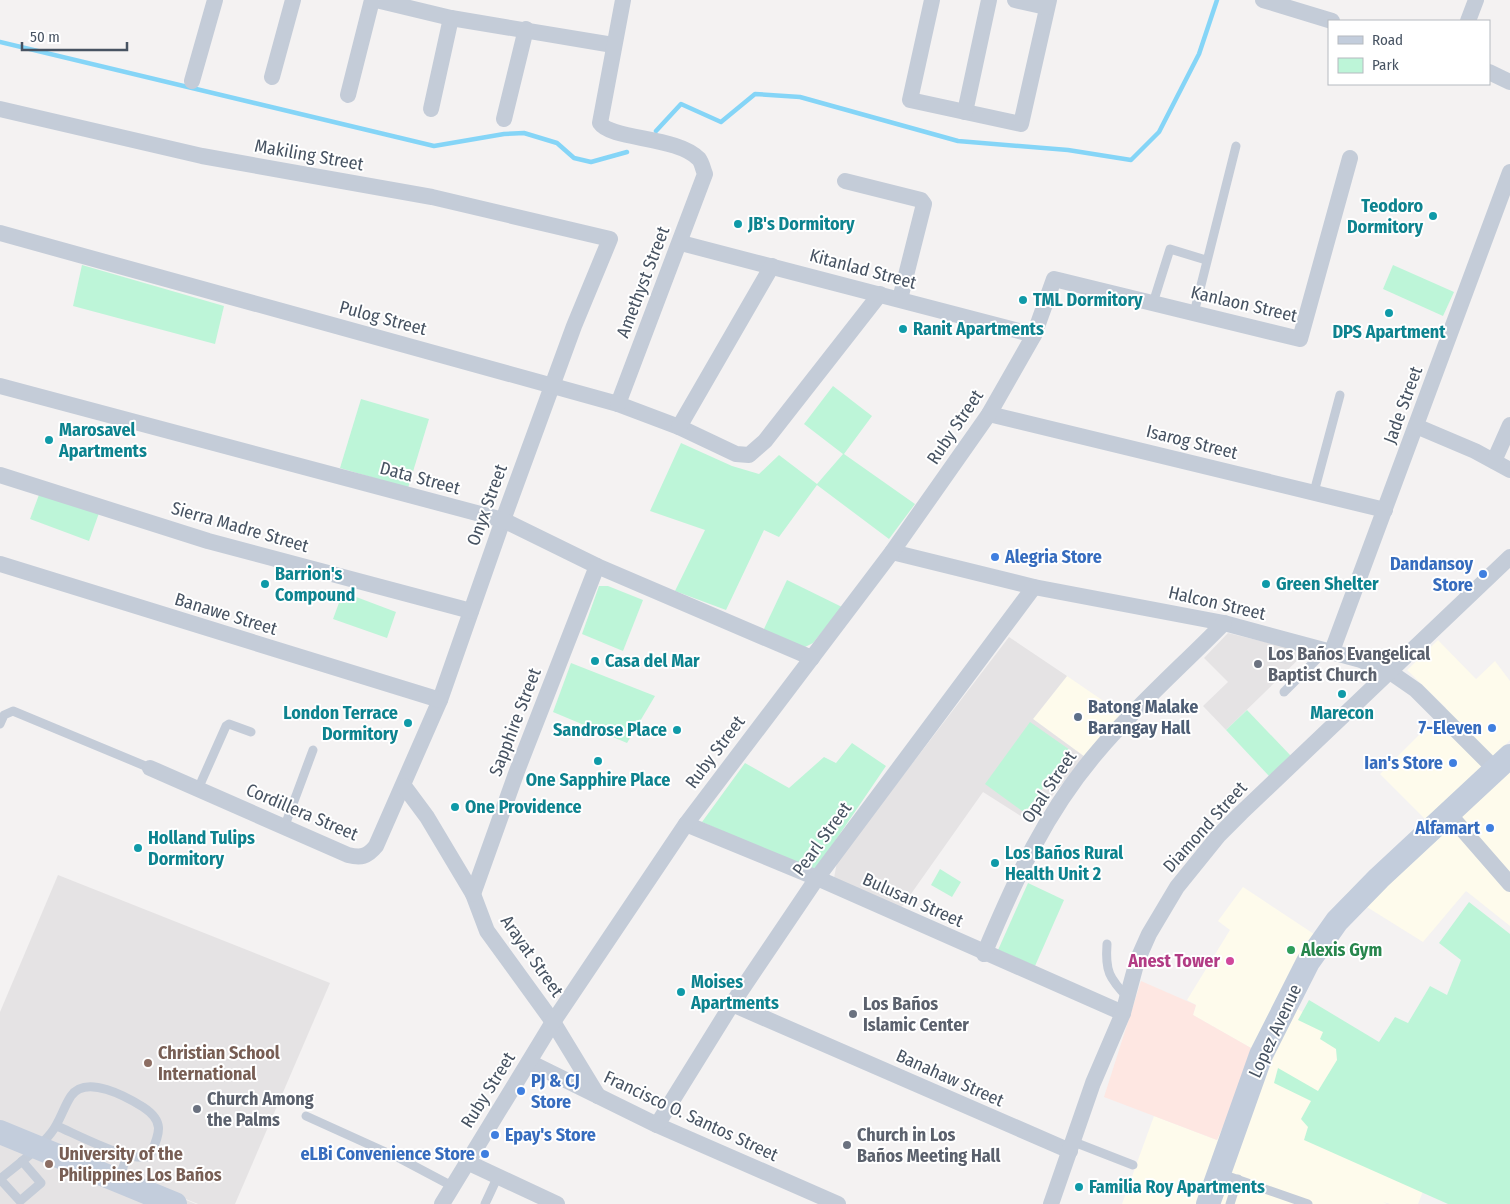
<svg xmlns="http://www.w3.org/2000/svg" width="1510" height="1204" font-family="'Fira Sans Condensed',sans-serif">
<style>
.commercial{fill:#fefbec}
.education{fill:#e5e3e4}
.medical{fill:#fee7e2}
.green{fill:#bdf5d8}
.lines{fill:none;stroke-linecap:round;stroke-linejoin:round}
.stream{stroke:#85d5f7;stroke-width:4.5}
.lane{stroke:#c4ccd8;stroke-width:9}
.street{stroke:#c4ccd8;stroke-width:16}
.secondary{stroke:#c3cddc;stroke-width:24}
.culture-dot{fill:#0f9aa8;stroke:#fff;stroke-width:2}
.shop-dot{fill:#3f7fe0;stroke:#fff;stroke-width:2}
.worship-dot{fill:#6b7280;stroke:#fff;stroke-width:2}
.service-dot{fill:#5c6f8a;stroke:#fff;stroke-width:2}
.leisure-dot{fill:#2e9e5b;stroke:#fff;stroke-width:2}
.hotel-dot{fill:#d1479c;stroke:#fff;stroke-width:2}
.education-dot{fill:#8d6e63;stroke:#fff;stroke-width:2}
.labels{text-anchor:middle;stroke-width:4;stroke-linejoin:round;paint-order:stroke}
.street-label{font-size:18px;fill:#475362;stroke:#fff}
.culture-label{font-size:18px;font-weight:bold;fill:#0d838f;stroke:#fff;text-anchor:start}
.shop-label{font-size:18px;font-weight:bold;fill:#366cbe;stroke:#fff;text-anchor:end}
.worship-label{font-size:18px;font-weight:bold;fill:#5b616d;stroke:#fff;text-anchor:start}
.service-label{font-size:18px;font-weight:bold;fill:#4e5e75;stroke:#fff;text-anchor:start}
.leisure-label{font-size:18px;font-weight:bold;fill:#27864d;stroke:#fff;text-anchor:start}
.hotel-label{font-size:18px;font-weight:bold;fill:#b23c85;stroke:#fff;text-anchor:end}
.education-label{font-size:18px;font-weight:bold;fill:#785e54;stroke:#fff;text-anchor:start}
</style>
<rect width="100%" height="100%" fill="#f4f2f2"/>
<g class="commercial">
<polygon points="1438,640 1476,679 1495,661 1510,681 1510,740 1501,750 1510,761 1510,926 1466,891 1423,942 1346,894 1425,819 1380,774 1446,708 1407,670"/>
<polygon points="1067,676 1124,715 1085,757 1033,719"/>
<polygon points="1243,887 1317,936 1280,999 1458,1101 1418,1204 1390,1204 1383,1202 1387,1204 1122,1204 1154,1116 1217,1140 1251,1048 1193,1015 1196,1005 1187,1000 1230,930 1218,921"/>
</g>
<g class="education">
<polygon points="1228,633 1306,652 1226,730 1203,706 1228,682 1204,658"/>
<polygon points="1009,637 1067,676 1033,719 1085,757 1030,822 983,792 901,908 834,878 837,862"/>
<polygon points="58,875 330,983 235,1204 198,1204 0,1124 0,1012"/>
<polygon points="0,1125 196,1204 0,1204"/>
</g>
<polygon class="medical" points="1141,981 1196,1005 1193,1015 1251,1048 1232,1107 1217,1140 1104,1097"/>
<g class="green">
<polygon points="82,265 224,306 215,344 73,306"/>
<polygon points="1393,265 1454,292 1443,316 1383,289"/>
<polygon points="833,386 872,416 844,454 915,504 889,539 817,485 779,537 764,530 726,610 675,591 705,530 650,511 681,443 732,466 759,474 779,455 817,484 843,454 804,424"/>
<polygon points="361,399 429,419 408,488 340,468"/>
<polygon points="40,492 99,513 89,541 30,519"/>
<polygon points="787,580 842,607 813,643 805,647 763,631"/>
<polygon points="599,586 608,586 643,600 623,651 582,634"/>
<polygon points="343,592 396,612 387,638 333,619"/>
<polygon points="571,663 655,696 627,743 553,712"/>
<polygon points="1247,710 1291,756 1269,776 1226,730"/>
<polygon points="1030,722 1070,750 1025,813 985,784"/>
<polygon points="852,743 886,766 814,872 702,822 745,763 789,788 824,757 836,763"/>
<polygon points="940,869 961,882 952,897 931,885"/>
<polygon points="1028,883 1064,900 1035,966 998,950"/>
<polygon points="1469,902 1510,934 1510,1204 1448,1204 1304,1140 1308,1127 1301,1119 1311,1101 1274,1083 1278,1068 1318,1091 1337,1060 1336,1049 1320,1039 1323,1032 1298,1020 1309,1000 1379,1042 1395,1017 1408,1023 1430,986 1447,995 1461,960 1439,943"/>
</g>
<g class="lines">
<g class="stream">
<polyline points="0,42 434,146 504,134 524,133 557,143 574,158 591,162 627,152"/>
<polyline points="656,131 681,104 721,122 755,94 800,97 958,141 1068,150 1131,160 1159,132 1199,54 1217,0"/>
</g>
<g class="lane">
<polyline points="1153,303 1170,249 1206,260"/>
<polyline points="1194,313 1236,146"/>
<polyline points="1314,492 1340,395"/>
<polyline points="1284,692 1326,650"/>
<polyline points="0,724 4,715 13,711 150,768"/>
<polyline points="198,789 226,726 229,724 251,732"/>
<polyline points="284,828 313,750"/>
<path d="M 1107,944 C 1105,971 1109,978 1128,998"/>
<polyline points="306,1116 401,1159 452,1186"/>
<polyline points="1074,1142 1133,1165"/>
<polyline points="1219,1173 1308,1204"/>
<path d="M 0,1179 C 17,1165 37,1151 51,1133 C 60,1122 63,1108 71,1096 C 86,1074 127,1097 143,1107 C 166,1122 159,1134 150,1156 C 132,1164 76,1134 57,1126"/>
<polyline points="0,1179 20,1201 41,1183 22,1161"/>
<polyline points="119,1180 127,1155"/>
<polyline points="485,1204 498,1176"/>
<polyline points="1230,1204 1238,1179"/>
</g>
<g class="street">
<polyline points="376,0 451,18 613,45"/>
<polyline points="932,0 910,100 1021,124 1049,0"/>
<polyline points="1015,0 1046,7"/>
<polyline points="1263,0 1332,21"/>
<polyline points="1468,21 1476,0"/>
<polyline points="1489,72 1510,82"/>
<polyline points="272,77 293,0"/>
<polyline points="192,81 215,0"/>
<polyline points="348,95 372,0"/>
<path d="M 0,109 L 202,156 L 432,197 L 610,239 L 574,326 L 503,520 L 440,700 L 376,846 C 367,857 361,858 348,855 L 150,768"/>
<polyline points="431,109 451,18"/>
<polyline points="965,112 989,0"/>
<polyline points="504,119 526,29"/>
<polyline points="845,181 921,200 924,204 900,299"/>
<polyline points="0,233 618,404 679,427 736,454 749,455 765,441 880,294"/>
<polyline points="681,243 1034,335"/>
<polyline points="0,386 503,520 597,566 812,658"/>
<path d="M 618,404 L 705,174 C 703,169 702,163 699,159 C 678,136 611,140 600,123 L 623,0"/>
<polyline points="989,414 1385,510"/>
<polyline points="1416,426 1475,451 1510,470"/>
<polyline points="679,427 772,266"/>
<polyline points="1494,461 1510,425"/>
<polyline points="0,475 208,541 471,611"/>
<polyline points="892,552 1034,587 1224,623 1361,660 1390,672 1416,690 1495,769"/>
<polyline points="0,564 440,700"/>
<polyline points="1332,651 1510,172"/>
<polyline points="404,786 427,817 473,894 487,931 553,1022 598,1096"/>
<polyline points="1449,814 1510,884"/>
<polyline points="686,824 817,878 1123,1013"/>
<polyline points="473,894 517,771 597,566"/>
<path d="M 984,954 C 1015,880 1046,811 1099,750 C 1137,705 1183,665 1224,623"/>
<polyline points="732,1004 1070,1151"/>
<polyline points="529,1062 657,1125 838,1204"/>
<polyline points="657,1125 732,1004 817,878 1034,587"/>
<polyline points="467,1162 557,1204"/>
<polyline points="442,1204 553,1022 686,824 892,552 989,414 1034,335 1054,279 1300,339 1350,158"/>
<polyline points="1051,1204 1093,1083 1123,1013 1137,961 1149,934 1177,887 1219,835 1241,813 1510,557"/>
</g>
<g class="secondary">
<polyline points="0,1132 175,1204"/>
<polyline points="1208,1204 1261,1055 1308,962 1337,921 1379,878 1510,756"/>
</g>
</g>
<g class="culture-dot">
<circle cx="1433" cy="216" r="5"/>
<circle cx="738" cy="224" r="5"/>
<circle cx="1023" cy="300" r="5"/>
<circle cx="1389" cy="313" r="5"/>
<circle cx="903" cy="329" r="5"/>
<circle cx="49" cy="440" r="5"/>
<circle cx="265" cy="584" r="5"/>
<circle cx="1266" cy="584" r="5"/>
<circle cx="595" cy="661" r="5"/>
<circle cx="1342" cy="694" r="5"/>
<circle cx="408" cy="723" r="5"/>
<circle cx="677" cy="730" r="5"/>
<circle cx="598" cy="761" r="5"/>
<circle cx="455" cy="807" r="5"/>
<circle cx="138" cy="848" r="5"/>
<circle cx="995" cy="863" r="5"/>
<circle cx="681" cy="992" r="5"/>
<circle cx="1079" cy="1187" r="5"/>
</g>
<g class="shop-dot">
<circle cx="995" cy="557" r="5"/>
<circle cx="1483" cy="574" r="5"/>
<circle cx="1492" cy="728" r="5"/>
<circle cx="1453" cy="763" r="5"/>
<circle cx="1490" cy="828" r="5"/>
<circle cx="521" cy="1091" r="5"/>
<circle cx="495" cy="1135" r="5"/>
<circle cx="485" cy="1154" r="5"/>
</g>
<g class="worship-dot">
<circle cx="1258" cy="664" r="5"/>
<circle cx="853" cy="1014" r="5"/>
<circle cx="197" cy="1109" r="5"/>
<circle cx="847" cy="1145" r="5"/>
</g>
<circle class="service-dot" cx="1078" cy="717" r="5"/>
<circle class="leisure-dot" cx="1291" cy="950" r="5"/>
<circle class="hotel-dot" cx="1230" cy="961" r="5"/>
<g class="education-dot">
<circle cx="148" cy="1063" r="5"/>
<circle cx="49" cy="1164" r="5"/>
</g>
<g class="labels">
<g class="street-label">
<text transform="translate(309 155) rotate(10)" y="6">Makiling Street</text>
<text transform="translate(863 269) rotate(15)" y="6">Kitanlad Street</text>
<text transform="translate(643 282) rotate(-69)" y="6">Amethyst Street</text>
<text transform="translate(1244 304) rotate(13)" y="6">Kanlaon Street</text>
<text transform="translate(383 318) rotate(15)" y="6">Pulog Street</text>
<text transform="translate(1403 405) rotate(-70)" y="6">Jade Street</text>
<text transform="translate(955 427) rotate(-56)" y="6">Ruby Street</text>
<text transform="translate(1192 442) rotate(14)" y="6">Isarog Street</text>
<text transform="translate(420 478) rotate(15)" y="6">Data Street</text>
<text transform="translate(487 505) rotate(-70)" y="6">Onyx Street</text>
<text transform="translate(240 527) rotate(16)" y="6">Sierra Madre Street</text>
<text transform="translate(1217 603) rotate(13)" y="6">Halcon Street</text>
<text transform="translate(226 614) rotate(17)" y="6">Banawe Street</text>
<text transform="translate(515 722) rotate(-69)" y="6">Sapphire Street</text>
<text transform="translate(715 752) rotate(-53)" y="6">Ruby Street</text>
<text transform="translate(1049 787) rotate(-56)" y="6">Opal Street</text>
<text transform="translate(302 812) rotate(23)" y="6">Cordillera Street</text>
<text transform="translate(1205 827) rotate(-48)" y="6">Diamond Street</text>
<text transform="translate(822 839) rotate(-54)" y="6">Pearl Street</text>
<text transform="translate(913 900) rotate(24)" y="6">Bulusan Street</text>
<text transform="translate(532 956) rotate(55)" y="6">Arayat Street</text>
<text transform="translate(1275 1031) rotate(-65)" y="6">Lopez Avenue</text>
<text transform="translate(950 1078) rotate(24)" y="6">Banahaw Street</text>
<text transform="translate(488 1090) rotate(-58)" y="6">Ruby Street</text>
<text transform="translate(691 1116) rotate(25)" y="6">Francisco O. Santos Street</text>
</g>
<g class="culture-label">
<text x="1423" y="212" text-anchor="end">Teodoro<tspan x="1423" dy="21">Dormitory</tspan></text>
<text x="748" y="230">JB's Dormitory</text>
<text x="1033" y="306">TML Dormitory</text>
<text x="913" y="335">Ranit Apartments</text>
<text x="1389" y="338" text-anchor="middle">DPS Apartment</text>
<text x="59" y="436">Marosavel<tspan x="59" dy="21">Apartments</tspan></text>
<text x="275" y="580">Barrion's<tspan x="275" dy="21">Compound</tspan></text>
<text x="1276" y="590">Green Shelter</text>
<text x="605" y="667">Casa del Mar</text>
<text x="398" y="719" text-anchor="end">London Terrace<tspan x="398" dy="21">Dormitory</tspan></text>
<text x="1342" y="719" text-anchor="middle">Marecon</text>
<text x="667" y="736" text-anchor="end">Sandrose Place</text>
<text x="598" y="786" text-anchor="middle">One Sapphire Place</text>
<text x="465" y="813">One Providence</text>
<text x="148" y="844">Holland Tulips<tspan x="148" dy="21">Dormitory</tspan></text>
<text x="1005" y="859">Los Baños Rural<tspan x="1005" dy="21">Health Unit 2</tspan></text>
<text x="691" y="988">Moises<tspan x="691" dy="21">Apartments</tspan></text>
<text x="1089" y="1193">Familia Roy Apartments</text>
</g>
<g class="shop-label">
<text x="1005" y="563" text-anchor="start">Alegria Store</text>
<text x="1473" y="570">Dandansoy<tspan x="1473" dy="21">Store</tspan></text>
<text x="1482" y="734">7-Eleven</text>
<text x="1443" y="769">Ian's Store</text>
<text x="1480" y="834">Alfamart</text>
<text x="531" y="1087" text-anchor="start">PJ &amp; CJ<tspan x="531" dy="21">Store</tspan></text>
<text x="505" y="1141" text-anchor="start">Epay's Store</text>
<text x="475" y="1160">eLBi Convenience Store</text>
</g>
<g class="worship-label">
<text x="1268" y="660">Los Baños Evangelical<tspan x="1268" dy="21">Baptist Church</tspan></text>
<text x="863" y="1010">Los Baños<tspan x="863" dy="21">Islamic Center</tspan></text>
<text x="207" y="1105">Church Among<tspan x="207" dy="21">the Palms</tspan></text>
<text x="857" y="1141">Church in Los<tspan x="857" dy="21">Baños Meeting Hall</tspan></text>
</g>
<g class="service-label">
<text x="1088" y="713">Batong Malake<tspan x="1088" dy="21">Barangay Hall</tspan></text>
</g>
<g class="leisure-label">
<text x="1301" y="956">Alexis Gym</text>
</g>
<g class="hotel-label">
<text x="1220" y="967">Anest Tower</text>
</g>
<g class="education-label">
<text x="158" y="1059">Christian School<tspan x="158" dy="21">International</tspan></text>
<text x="59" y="1160">University of the<tspan x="59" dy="21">Philippines Los Baños</tspan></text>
</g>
</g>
<rect x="1328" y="20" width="162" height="65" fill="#ffffff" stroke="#b5bac0"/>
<rect x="1338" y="36" width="25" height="8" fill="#c3cddc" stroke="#b5bac0"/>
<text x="1372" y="45" font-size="15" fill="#475362">Road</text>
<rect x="1338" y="58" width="25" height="15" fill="#bdf5d8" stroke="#b5bac0"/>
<text x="1372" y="70" font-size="15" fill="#475362">Park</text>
<path d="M22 42v8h105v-8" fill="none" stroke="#475362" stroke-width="2.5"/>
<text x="30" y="42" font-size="15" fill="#475362" stroke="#ffffff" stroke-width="4" paint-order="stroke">50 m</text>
</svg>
